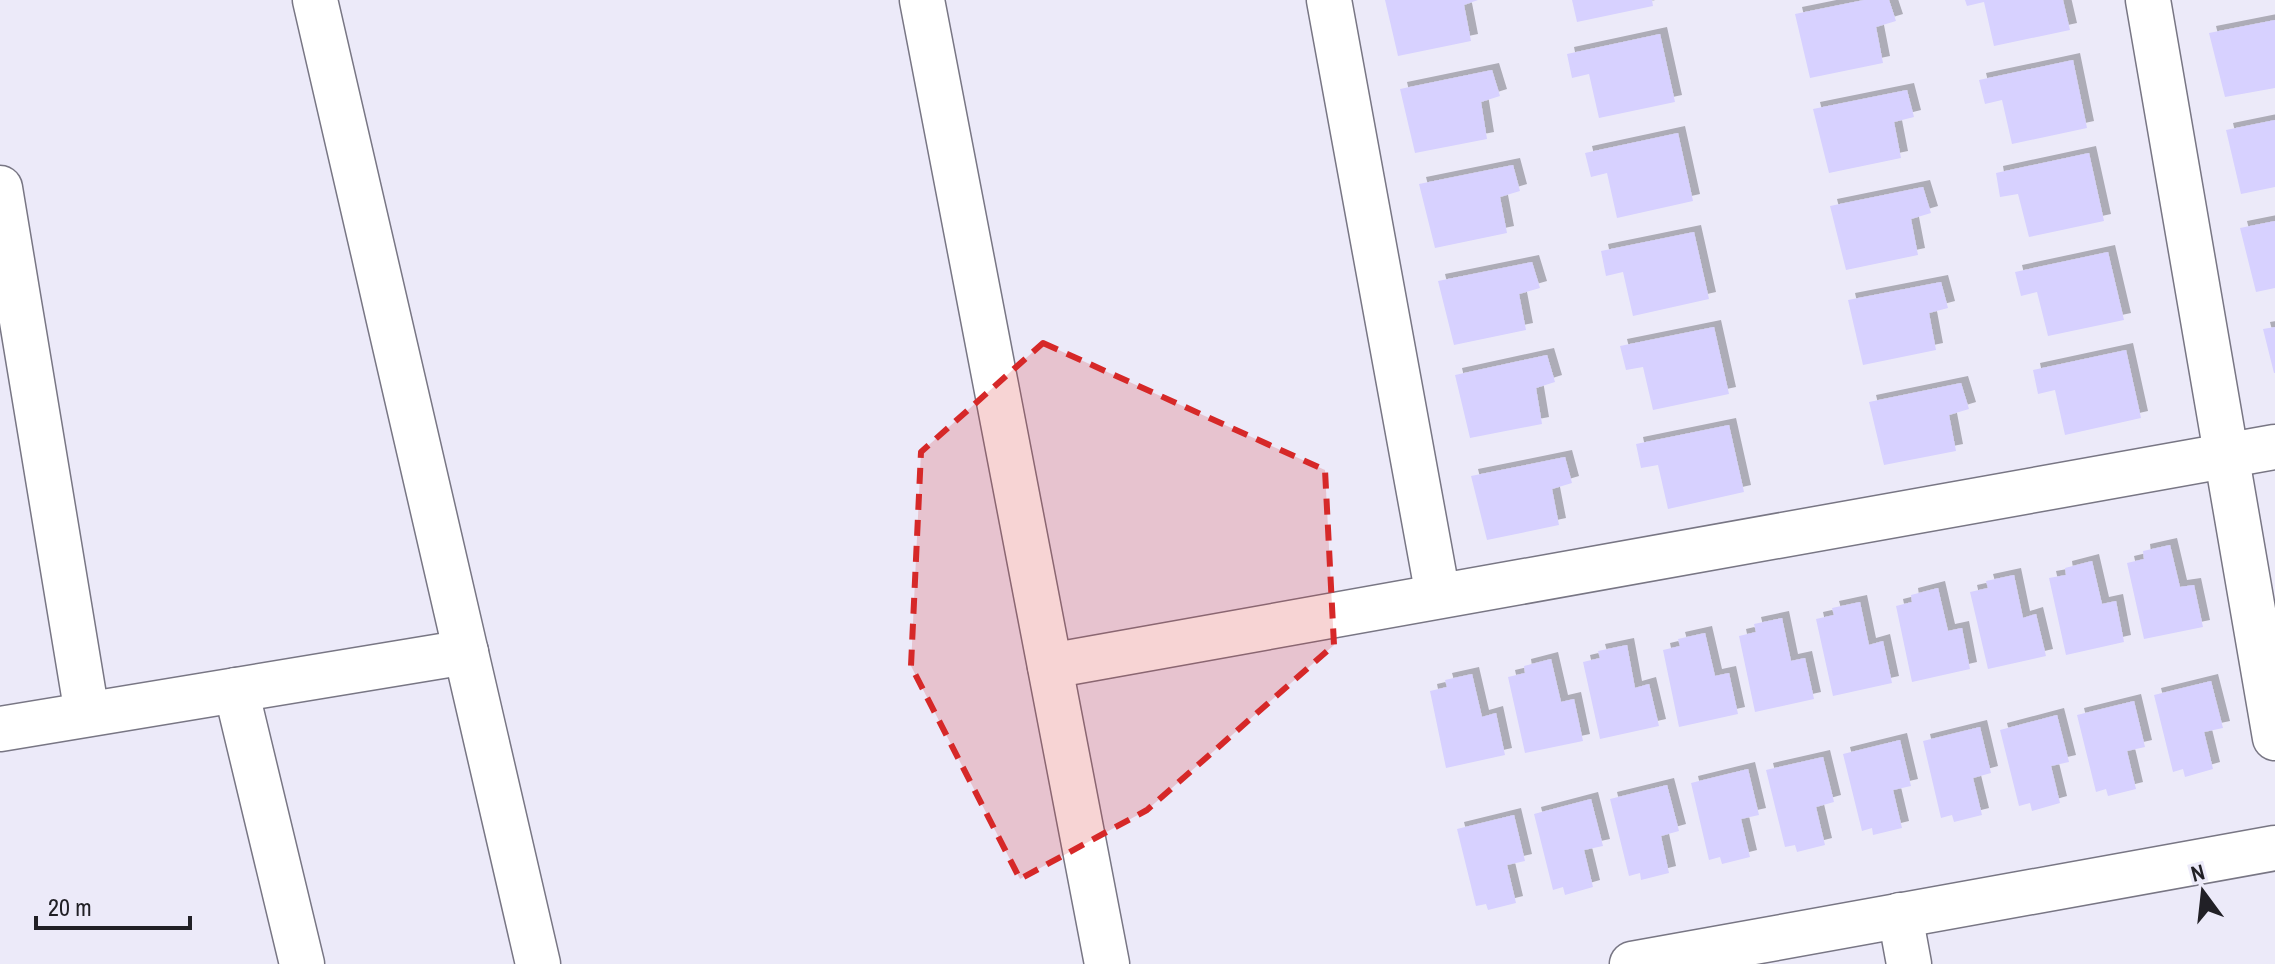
<svg xmlns="http://www.w3.org/2000/svg" width="2275" height="964" font-family="'Archivo Narrow',sans-serif">
<style>
.building{fill:#d7d1ff;filter:url(#shadow)}
.lines{fill:none;stroke-linecap:round;stroke-linejoin:round}
.minor-casing{stroke:#787684;stroke-width:47}
.minor{stroke:#fff;stroke-width:44}
.marked{fill:#d62828;fill-opacity:0.2;stroke:#d62828;stroke-width:6;stroke-dasharray:16 10;stroke-linejoin:round}
</style>
<defs>
<filter id="shadow"><feDropShadow dx="7" dy="-7" stdDeviation="0" flood-color="#0004"/></filter>
</defs>
<rect width="100%" height="100%" fill="#eceaf9"/>
<g class="building">
<polygon points="1385,0 1478,0 1464,5 1471,41 1398,56"/>
<polygon points="1572,0 1652,0 1653,6 1577,22"/>
<polygon points="1864,0 1889,0 1896,21 1876,27 1883,63 1810,78 1795,14"/>
<polygon points="1965,0 2063,0 2070,30 1994,46 1984,2 1967,6"/>
<polygon points="2275,20 2275,88 2225,97 2209,33"/>
<polygon points="1660,34 1675,102 1599,118 1589,74 1572,78 1567,54"/>
<polygon points="2073,60 2087,128 2012,144 2002,100 1985,104 1979,80"/>
<polygon points="1492,70 1500,96 1481,102 1487,139 1415,153 1400,89"/>
<polygon points="1907,90 1914,117 1894,122 1901,158 1829,173 1813,109"/>
<polygon points="2275,120 2275,187 2241,194 2226,130"/>
<polygon points="1678,133 1693,201 1617,218 1607,173 1591,177 1585,153"/>
<polygon points="2089,153 2104,221 2029,237 2018,194 2000,197 1996,173"/>
<polygon points="1513,165 1520,191 1500,197 1507,233 1435,248 1419,184"/>
<polygon points="1923,187 1931,213 1911,219 1918,255 1846,270 1830,206"/>
<polygon points="2275,221 2275,288 2256,292 2240,228"/>
<polygon points="1694,232 1709,299 1633,316 1623,272 1606,276 1601,251"/>
<polygon points="2108,252 2124,320 2048,336 2037,292 2021,296 2015,272"/>
<polygon points="1532,262 1540,288 1519,294 1526,330 1454,345 1438,281"/>
<polygon points="1941,282 1948,308 1929,313 1936,350 1863,365 1848,300"/>
<polygon points="1714,327 1729,394 1653,410 1643,367 1626,370 1620,346"/>
<polygon points="2275,327 2275,373 2274,373 2263,329"/>
<polygon points="2126,350 2141,418 2065,435 2055,390 2038,394 2033,370"/>
<polygon points="1547,355 1555,382 1536,388 1542,424 1470,438 1455,375"/>
<polygon points="1961,383 1969,409 1949,415 1956,451 1884,465 1869,402"/>
<polygon points="1729,425 1744,492 1668,509 1658,465 1641,468 1636,444"/>
<polygon points="1565,457 1572,483 1552,489 1559,525 1487,540 1471,476"/>
<polygon points="2170,545 2180,587 2194,585 2203,627 2144,639 2127,563 2144,559 2143,551"/>
<polygon points="2092,561 2102,604 2116,601 2124,642 2066,655 2049,578 2066,575 2065,568"/>
<polygon points="2014,575 2023,618 2036,614 2046,656 1988,669 1970,592 1988,588 1986,581"/>
<polygon points="1938,588 1948,631 1962,628 1970,669 1912,682 1896,606 1912,602 1911,595"/>
<polygon points="1860,602 1869,645 1883,641 1892,683 1833,696 1816,619 1834,615 1832,608"/>
<polygon points="1782,618 1791,661 1805,658 1814,699 1755,712 1739,636 1756,632 1754,624"/>
<polygon points="1705,633 1715,676 1729,673 1738,714 1679,727 1663,650 1680,646 1678,639"/>
<polygon points="1627,645 1635,688 1649,684 1659,726 1600,739 1583,662 1600,658 1598,651"/>
<polygon points="1551,659 1561,702 1574,699 1583,741 1525,753 1508,677 1525,673 1524,666"/>
<polygon points="1472,674 1482,717 1496,713 1505,755 1446,768 1430,691 1447,687 1445,680"/>
<polygon points="2211,681 2223,728 2204,732 2213,769 2185,777 2183,769 2173,772 2154,695"/>
<polygon points="2134,701 2145,747 2127,751 2136,789 2108,796 2106,789 2096,792 2077,715"/>
<polygon points="2057,715 2069,762 2051,766 2060,803 2032,811 2030,803 2019,806 2000,730"/>
<polygon points="1980,727 1991,773 1973,778 1982,815 1954,822 1952,815 1941,818 1923,741"/>
<polygon points="1900,740 1911,786 1893,790 1902,828 1873,835 1872,828 1862,831 1843,754"/>
<polygon points="1823,757 1834,802 1816,807 1825,845 1797,852 1795,845 1785,847 1766,770"/>
<polygon points="1748,769 1759,815 1741,819 1750,857 1722,864 1720,857 1709,860 1691,783"/>
<polygon points="1667,785 1679,831 1661,836 1669,873 1641,880 1640,873 1629,876 1610,799"/>
<polygon points="1591,799 1603,846 1584,850 1593,887 1565,895 1563,887 1553,890 1534,814"/>
<polygon points="1514,815 1525,861 1507,865 1516,903 1488,910 1486,904 1476,906 1457,829"/>
</g>
<g class="lines">
<defs>
<g id="minor">
<polyline points="315,0 538,964"/>
<polyline points="922,0 1107,964"/>
<polyline points="1329,0 1438,596"/>
<polyline points="2148,0 2275,738"/>
<polyline points="0,188 87,714"/>
<polyline points="1050,666 2275,447"/>
<polyline points="236,690 302,964"/>
<polyline points="0,729 466,652"/>
<polyline points="1900,915 1909,964"/>
<polyline points="1632,964 2275,848"/>
</g>
</defs>
<use href="#minor" class="minor-casing"/>
<use href="#minor" class="minor"/>
</g>
<path class="marked" d="M 1043,343 L 1325,470 L 1334,645 L 1147,810 L 1020,879 L 911,666 L 921,452 Z"/>
<g transform="translate(2203 892) rotate(345)" stroke="#eceaf9" stroke-width="6" paint-order="stroke">
<path d="M0-6L14 30L0 20L-14 30Z" fill="#212026"/>
<text y="-12" font-size="22" font-weight="bold" text-anchor="middle" fill="#212026">N</text>
</g>
<path d="M36 916v12h154v-12" fill="none" stroke="#212026" stroke-width="4"/>
<text x="48" y="916" font-size="24" fill="#212026" stroke="#eceaf9" stroke-width="6" paint-order="stroke">20 m</text>
</svg>
